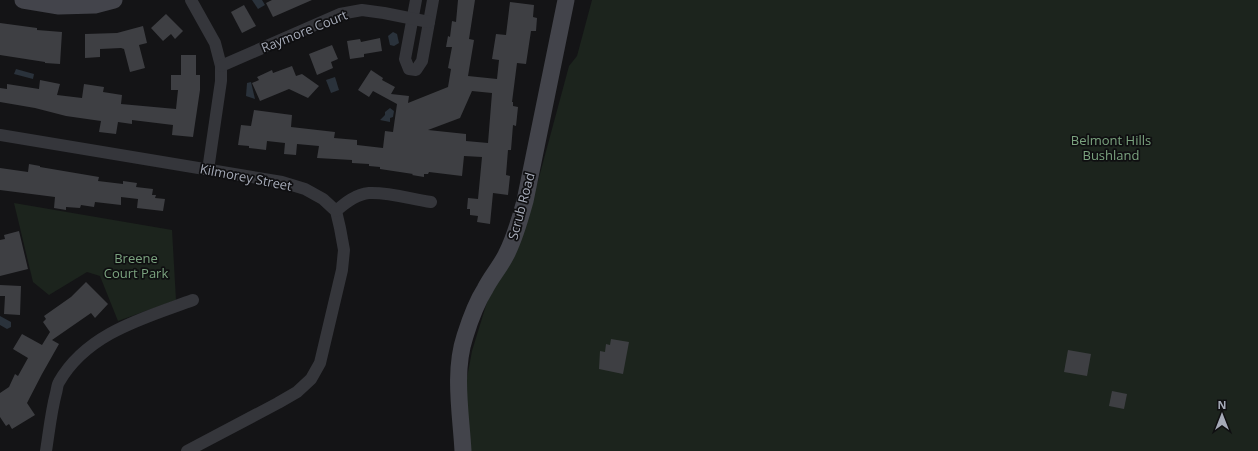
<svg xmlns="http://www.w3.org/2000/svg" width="1258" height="451" font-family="'Open Sans',sans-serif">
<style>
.green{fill:#1c241d}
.water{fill:#2a323b}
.building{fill:#3e3f43;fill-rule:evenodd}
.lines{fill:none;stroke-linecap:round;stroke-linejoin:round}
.street{stroke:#35363b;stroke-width:12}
.secondary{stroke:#43444b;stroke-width:17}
.labels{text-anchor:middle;stroke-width:3.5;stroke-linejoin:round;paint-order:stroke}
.street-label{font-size:13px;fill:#a5aab7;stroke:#0f0f11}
.park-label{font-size:13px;fill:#7ba37f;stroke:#0f0f11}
</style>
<rect width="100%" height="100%" fill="#141416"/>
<g class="green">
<polygon points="592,0 1258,0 1258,451 469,451 466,383 472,351 487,302 516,246 538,181 569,66 577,56"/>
<polygon points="14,203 172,230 176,300 118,321 100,276 87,272 49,295 33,282"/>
</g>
<g class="water">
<polygon points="252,0 262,0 265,5 258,9"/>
<polygon points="393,32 397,34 399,43 394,46 390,45 388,36"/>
<polygon points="16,69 34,74 33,79 14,74"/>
<polygon points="335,77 339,90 331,93 326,80"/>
<polygon points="251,82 255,99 246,96 247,83"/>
<polygon points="390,108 394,111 393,117 390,118 390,122 380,120 385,115 385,112"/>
<polygon points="0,316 11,322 11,327 7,329 0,325"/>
</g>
<g class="building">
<polygon points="272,0 312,0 273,17 266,3"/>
<path d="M 458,0 L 475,0 L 469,39 L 474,40 L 468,76 L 497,79 L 499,60 L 492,59 L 496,34 L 506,35 L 510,2 L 534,5 L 533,17 L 537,18 L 536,31 L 531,31 L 526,64 L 517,63 L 512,102 L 513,102 L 513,106 L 518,107 L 516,126 L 513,125 L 511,150 L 508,150 L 506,175 L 510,176 L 508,195 L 493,193 L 490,224 L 477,222 L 478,216 L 470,215 L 470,209 L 467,209 L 468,198 L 478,199 L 482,157 L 464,156 L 462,176 L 429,172 L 428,174 L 424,174 L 424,177 L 412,175 L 413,174 L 380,169 L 380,167 L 369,166 L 369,164 L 352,163 L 352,160 L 317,158 L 319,146 L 297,144 L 296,155 L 284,154 L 285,143 L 267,141 L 266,150 L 249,148 L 249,146 L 238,145 L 241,125 L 251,126 L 254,110 L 292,115 L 291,127 L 335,132 L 334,138 L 357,140 L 357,145 L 383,148 L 385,131 L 393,132 L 397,104 L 373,91 L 369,97 L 358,90 L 371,70 L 383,78 L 382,80 L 395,87 L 391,94 L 409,96 L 408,103 L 448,87 L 451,69 L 448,68 L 452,47 L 446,47 L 448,36 L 450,37 L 452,21 L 456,22 ZM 472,91 L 492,93 L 488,143 L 466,141 L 466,134 L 428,130 L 460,118 Z"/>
<polygon points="244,5 256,26 242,33 231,12"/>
<polygon points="166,14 183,31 175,39 171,34 163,41 151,28"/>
<polygon points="0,23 37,28 37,30 62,32 60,64 45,63 45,62 0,55"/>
<polygon points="143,26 147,43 139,45 145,68 130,72 124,49 121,48 100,49 100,57 85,58 85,34 117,33"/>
<polygon points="380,38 382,51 364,54 364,57 350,59 347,41 360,39 361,42"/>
<polygon points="332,45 338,59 331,62 333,68 317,75 309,54"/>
<polygon points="181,55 196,55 196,75 200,75 200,90 193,137 172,135 173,125 132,120 132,124 118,122 116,134 99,132 101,121 66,116 35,108 0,102 0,88 7,89 7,84 39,89 40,80 60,84 57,95 82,98 84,84 104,87 103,92 122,95 121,104 176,109 178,90 171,90 171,75 181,75"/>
<polygon points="292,66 296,76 302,74 319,86 308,98 289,89 260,101 252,83 259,80 257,77 272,70 273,73"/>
<polygon points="29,164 40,166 40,167 99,177 98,181 123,184 123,181 137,183 136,187 153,189 152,195 156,195 155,198 165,199 163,211 137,208 138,199 121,197 121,205 95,202 94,207 81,205 80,208 66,207 66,210 54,208 55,197 0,190 0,168 28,172"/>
<polygon points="19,231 28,269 0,276 0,240 5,239 4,235"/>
<polygon points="86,282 108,304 95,318 91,313 52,340 59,344 42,374 27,403 35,415 12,429 9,424 6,426 0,417 0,393 9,387 15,374 18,376 28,358 13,349 22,334 42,345 50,332 43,322 46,319 44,316 71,297"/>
<polygon points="0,285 21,286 20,315 4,314 5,296 0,296"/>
<polygon points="611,339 629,342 623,374 599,369 600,351 605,352 606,344 610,345"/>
<polygon points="1068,350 1091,354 1087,376 1064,372"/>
<polygon points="1112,391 1127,394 1124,409 1109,406"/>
</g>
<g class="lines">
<g class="street">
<polyline points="191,0 215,43 221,66 221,81 208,170"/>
<polyline points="416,0 405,59 409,69 416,70 422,61 433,0"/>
<polyline points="221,66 340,14 362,10 384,13 429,22"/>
<polyline points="0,135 282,182 305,189 323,199 336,211 340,228 344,250 342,270 320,363 311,379 297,392 278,403 187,451"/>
<path d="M 336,211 C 345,203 356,194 369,193 C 389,192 411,199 431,202"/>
<path d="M 46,451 C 49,432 51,412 56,393 C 57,390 57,385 59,382 C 87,333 144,318 193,300"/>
</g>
<g class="secondary">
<polyline points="23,0 59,6 95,5 114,0"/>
<path d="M 463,451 C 461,414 453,372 465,336 C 470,320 476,303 485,289 C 491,277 500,267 506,255 C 515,238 520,219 525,201 L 566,0"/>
</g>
</g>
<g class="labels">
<g class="street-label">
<text transform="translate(304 31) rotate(-22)" y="5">Raymore Court</text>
<text transform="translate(246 177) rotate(11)" y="5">Kilmorey Street</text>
<text transform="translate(521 206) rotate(-75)" y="5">Scrub Road</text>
</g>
<g class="park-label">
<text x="1111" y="145">Belmont Hills<tspan x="1111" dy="15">Bushland</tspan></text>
<text x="136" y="263">Breene<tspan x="136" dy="15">Court Park</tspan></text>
</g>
</g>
<g transform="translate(1222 415)" stroke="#0f0f11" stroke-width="3" paint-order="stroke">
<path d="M0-3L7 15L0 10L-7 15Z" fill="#a5aab7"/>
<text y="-6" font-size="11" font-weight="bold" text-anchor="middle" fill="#a5aab7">N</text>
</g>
</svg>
